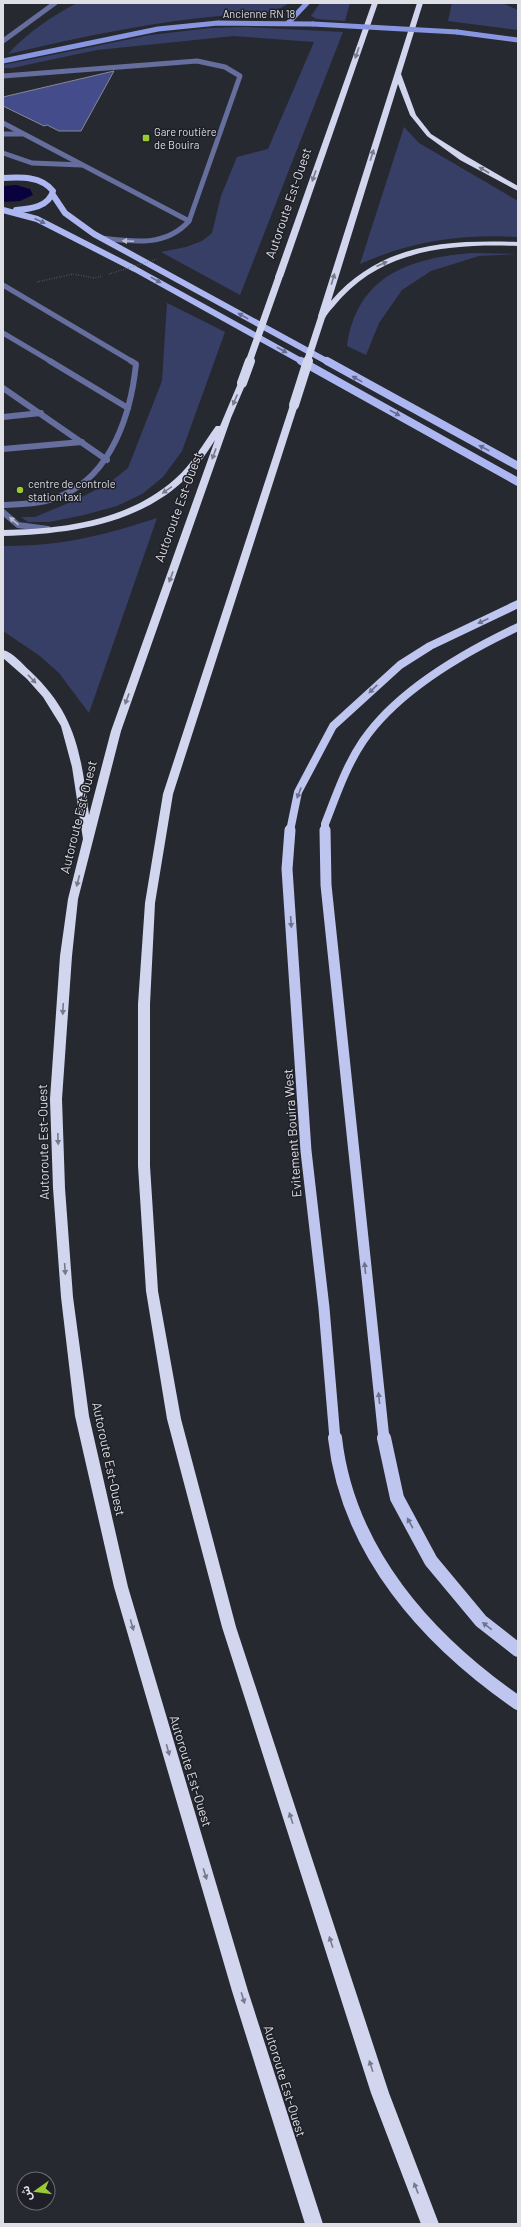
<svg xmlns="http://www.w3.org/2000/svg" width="521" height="2227" font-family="Barlow,'Noto Sans Arabic',sans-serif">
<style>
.green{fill:#383f67}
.water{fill:#0a023c}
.building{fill:#444c8b;stroke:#868892}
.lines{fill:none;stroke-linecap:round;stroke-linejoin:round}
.path{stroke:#6d6f76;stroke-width:1.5;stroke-dasharray:0.5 2;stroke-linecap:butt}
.service-far1{stroke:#666e9d;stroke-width:5}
.service{stroke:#666e9d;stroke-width:6}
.minor{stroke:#666e9d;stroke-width:5}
.secondary{stroke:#8895e0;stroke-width:5}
.primary-far1{stroke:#acb7f1;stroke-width:6}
.primary{stroke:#acb7f1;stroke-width:8}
.trunk-far2{stroke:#bec6f0;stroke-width:8}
.trunk-far1{stroke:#bec6f0;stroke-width:11}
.trunk{stroke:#bec6f0;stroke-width:14}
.motorway{fill:#d1d6ee;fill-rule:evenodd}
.path-bridge{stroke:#6d6f76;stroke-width:1.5;stroke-dasharray:0.5 2;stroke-linecap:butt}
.secondary-bridge{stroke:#8895e0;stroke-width:5}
.motorway-bridge-far1{stroke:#d1d6ee;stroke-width:7}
.motorway-bridge{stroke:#d1d6ee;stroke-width:10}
.oneway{fill:#787a8a}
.oneway2{fill:#656b8c}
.oneway3{fill:#babdcf}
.oneway4{fill:#6e728c}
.poi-dot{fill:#9bcb33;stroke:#1e1f27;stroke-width:1.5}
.labels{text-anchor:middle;stroke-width:3;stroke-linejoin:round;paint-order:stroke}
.far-street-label{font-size:11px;fill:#dedfe5;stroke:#1e1f27}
.far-poi-label{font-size:11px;fill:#dedfe5;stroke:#1e1f27;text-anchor:start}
.street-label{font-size:13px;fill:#dedfe5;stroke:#1e1f27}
</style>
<rect width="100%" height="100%" fill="#272931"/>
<g class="green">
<path d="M 77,3 L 289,3 C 274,15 248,14 230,15 C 154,21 81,37 8,54 C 27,33 52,16 77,3 Z"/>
<polygon points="320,3 350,3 345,21 317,19 311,16"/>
<polygon points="452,3 502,3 518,10 518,30 448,21"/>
<polygon points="244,27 343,32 240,295 161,252 186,247 202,241 212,233 221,196 237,157 268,149 314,42 234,36 97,50 12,68 3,68 3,65 150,35 211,28"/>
<path d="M 404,127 L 419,143 L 518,201 L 518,237 C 463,234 411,241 360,264 Z"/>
<path d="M 472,253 L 518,254 L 479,256 L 431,271 L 402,290 L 379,323 L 366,355 L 347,346 C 357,276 409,258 472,253 Z"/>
<polygon points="167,303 225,332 182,451 163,477 142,494 117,506 84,515 49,522 28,522 21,517 35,517 78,499 109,483 128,468 162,381"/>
<path d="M 157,518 L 89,713 L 59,673 L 40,656 L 3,631 L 3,546 C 62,546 102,536 157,518 Z"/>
</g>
<polygon class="water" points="16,185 30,189 33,195 20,201 3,202 3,186"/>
<polygon class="building" points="114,71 81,131 59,131 47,125 44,126 3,106 3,97"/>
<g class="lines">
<polyline class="path" points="37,282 73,274 94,278 103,276"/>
<g class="service-far1">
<path d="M 3,76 L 197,61 L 225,67 L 240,76 L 189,221 C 166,247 133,242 101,238"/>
<polyline points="3,123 189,221"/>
<polyline points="3,134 22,134"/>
<polyline points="3,153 32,163 82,165"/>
<polyline points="3,285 133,362"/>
<polyline points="3,333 52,362"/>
</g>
<g class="service">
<polyline points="50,361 128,408"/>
<polyline points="3,388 107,460"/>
<polyline points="3,417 41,413"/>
<polyline points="3,449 82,442"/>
<path d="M 3,505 C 23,504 45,504 63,495 C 112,474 131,413 136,364 L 131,361"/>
<polyline points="3,512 18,525 48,529"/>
</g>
<polyline class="minor" points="3,41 55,3"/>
<g class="secondary">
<polyline points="288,23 307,3"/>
<polyline points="457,32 518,40"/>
<polyline points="3,61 158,29 218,23 313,24"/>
</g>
<g class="primary-far1">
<path d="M 3,178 C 21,177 41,176 53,191 C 49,207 30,209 16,210"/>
<polyline points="53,195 65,213 94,234 328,362"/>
<polyline points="3,210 37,219 135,269 303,362"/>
</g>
<g class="primary">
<polyline points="301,361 518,482"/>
<polyline points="327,361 518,466"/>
</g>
<g class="trunk-far2">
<polyline points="290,831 298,792 333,726 400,665 430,646 518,604"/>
<path d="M 325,831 L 325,824 C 336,796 346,766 363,741 C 397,691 465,652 518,627"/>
</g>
<g class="trunk-far1">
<polyline points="290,830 287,869 306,1151 324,1308 335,1439"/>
<polyline points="325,830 326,885 384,1439"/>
</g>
<g class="trunk">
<path d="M 335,1438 C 348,1552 427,1640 518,1703"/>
<polyline points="384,1438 397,1498 431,1561 481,1621 518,1650"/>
</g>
<g class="motorway">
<polygon points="372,3 378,3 283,277 276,279 275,277"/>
<path d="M 417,3 L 423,3 L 401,74 L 416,115 L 431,134 L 466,156 L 518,186 L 518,191 L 460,160 L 427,136 L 410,115 L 398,84 L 331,301 C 381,243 446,240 518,242 L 518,246 C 455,244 388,248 342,297 C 337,303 329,311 325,318 L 319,318 L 318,316 Z"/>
<path d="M 239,381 L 246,383 L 231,418 L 121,731 L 78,899 L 72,956 L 62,1099 L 65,1188 L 73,1297 L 89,1416 L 128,1587 L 248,1991 L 323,2224 L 305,2224 L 232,1991 L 114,1587 L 75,1416 L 61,1297 L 53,1188 L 50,1099 L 60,956 L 68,899 L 83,839 L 72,767 L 61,726 L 43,697 L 27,679 L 3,658 L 3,650 C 13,652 22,664 30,671 C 77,715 81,755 89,815 L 111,731 L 215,440 C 205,456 194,471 181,483 C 133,526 65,534 3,536 L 3,530 C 63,529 128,521 175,479 C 192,464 203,444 216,426 L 220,426 Z"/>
<polygon points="294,402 298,405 173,794 155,903 150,1004 150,1166 158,1291 181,1419 236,1627 389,2093 439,2224 421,2224 371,2093 222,1627 167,1419 146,1291 138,1166 138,1004 145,903 163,794 290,405"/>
</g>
<polyline class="path-bridge" points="109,274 157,259"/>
<polyline class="secondary-bridge" points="313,24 457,32"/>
<g class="motorway-bridge-far1">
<polyline points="249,362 279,277"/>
<polyline points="307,362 322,316"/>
</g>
<g class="motorway-bridge">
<polyline points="242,383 250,361"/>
<polyline points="294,405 308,361"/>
</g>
</g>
<defs><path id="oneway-solid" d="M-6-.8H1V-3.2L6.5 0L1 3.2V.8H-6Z"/></defs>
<g class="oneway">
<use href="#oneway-solid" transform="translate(357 53) rotate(109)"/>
<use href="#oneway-solid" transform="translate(372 155) rotate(-73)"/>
<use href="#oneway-solid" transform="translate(484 170) rotate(-150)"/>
<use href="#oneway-solid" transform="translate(314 176) rotate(109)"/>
<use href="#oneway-solid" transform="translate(382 264) rotate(-24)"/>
<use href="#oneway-solid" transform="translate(333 279) rotate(-73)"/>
<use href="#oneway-solid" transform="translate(235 400) rotate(113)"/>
<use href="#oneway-solid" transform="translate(214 454) rotate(110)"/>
<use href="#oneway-solid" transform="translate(167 490) rotate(145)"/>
<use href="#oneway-solid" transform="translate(171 577) rotate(110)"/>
<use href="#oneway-solid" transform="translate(32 679) rotate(46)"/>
<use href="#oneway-solid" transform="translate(127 699) rotate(110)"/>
<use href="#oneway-solid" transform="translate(78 881) rotate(104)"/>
<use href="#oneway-solid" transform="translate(63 1009) rotate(93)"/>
<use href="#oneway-solid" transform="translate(58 1139) rotate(88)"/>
<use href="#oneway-solid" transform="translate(65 1269) rotate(86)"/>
<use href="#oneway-solid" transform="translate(132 1625) rotate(74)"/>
<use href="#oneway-solid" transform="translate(168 1750) rotate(74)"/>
<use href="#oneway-solid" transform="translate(291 1818) rotate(-108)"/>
<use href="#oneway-solid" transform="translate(205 1874) rotate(73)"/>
<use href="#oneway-solid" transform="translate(331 1942) rotate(-108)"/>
<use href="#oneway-solid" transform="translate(243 1998) rotate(73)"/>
<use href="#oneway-solid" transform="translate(371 2066) rotate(-108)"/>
<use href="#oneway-solid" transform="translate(416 2188) rotate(-111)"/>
</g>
<g class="oneway2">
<use href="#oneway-solid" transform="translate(40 221) rotate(25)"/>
<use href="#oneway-solid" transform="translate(156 280) rotate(29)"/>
<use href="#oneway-solid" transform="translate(243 316) rotate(-151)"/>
<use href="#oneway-solid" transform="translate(282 350) rotate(29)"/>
<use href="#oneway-solid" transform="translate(357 379) rotate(-151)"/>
<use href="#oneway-solid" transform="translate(395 413) rotate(29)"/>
<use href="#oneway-solid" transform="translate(484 448) rotate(-152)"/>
</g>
<g class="oneway3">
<use href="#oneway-solid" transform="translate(128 241) rotate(-177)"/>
<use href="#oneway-solid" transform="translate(14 521) rotate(-140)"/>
</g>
<g class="oneway4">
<use href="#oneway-solid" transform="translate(483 621) rotate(155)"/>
<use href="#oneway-solid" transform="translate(373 689) rotate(136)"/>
<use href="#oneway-solid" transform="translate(299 793) rotate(111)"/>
<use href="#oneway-solid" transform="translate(291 922) rotate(86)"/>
<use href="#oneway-solid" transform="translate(365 1268) rotate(-96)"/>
<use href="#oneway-solid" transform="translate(379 1398) rotate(-96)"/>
<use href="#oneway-solid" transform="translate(410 1523) rotate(-119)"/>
<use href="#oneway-solid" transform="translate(487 1626) rotate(-142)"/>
</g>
<g class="poi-dot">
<rect x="142" y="134" width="8" height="8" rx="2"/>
<circle cx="20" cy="490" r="4"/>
</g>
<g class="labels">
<g class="far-street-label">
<text x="259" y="18">Ancienne RN 18</text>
</g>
<g class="far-poi-label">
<text x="154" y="136">Gare routière<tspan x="154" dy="13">de Bouira</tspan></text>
<text x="28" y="488">centre de controle<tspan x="28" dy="13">station taxi</tspan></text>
</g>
<g class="street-label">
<text transform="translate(288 203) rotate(-71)" y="5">Autoroute Est-Ouest</text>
<text transform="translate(178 507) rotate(-70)" y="5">Autoroute Est-Ouest</text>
<text transform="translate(78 817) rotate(-76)" y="5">Autoroute Est-Ouest</text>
<text transform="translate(292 1133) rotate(-94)" y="5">Evitement Bouira West</text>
<text transform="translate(43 1142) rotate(-91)" y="5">Autoroute Est-Ouest</text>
<text transform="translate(109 1459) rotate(78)" y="5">Autoroute Est-Ouest</text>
<text transform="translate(191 1771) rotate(73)" y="5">Autoroute Est-Ouest</text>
<text transform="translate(285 2081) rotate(73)" y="5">Autoroute Est-Ouest</text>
</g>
</g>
<rect width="521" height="2227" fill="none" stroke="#dedfe5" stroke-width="8"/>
<g transform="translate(36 2191) rotate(256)"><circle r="19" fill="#1e1f27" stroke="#6b6c73"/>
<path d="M0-3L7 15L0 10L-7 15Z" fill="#9bcb33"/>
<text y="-6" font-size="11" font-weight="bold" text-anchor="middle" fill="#dedfe5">ش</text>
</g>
</svg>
